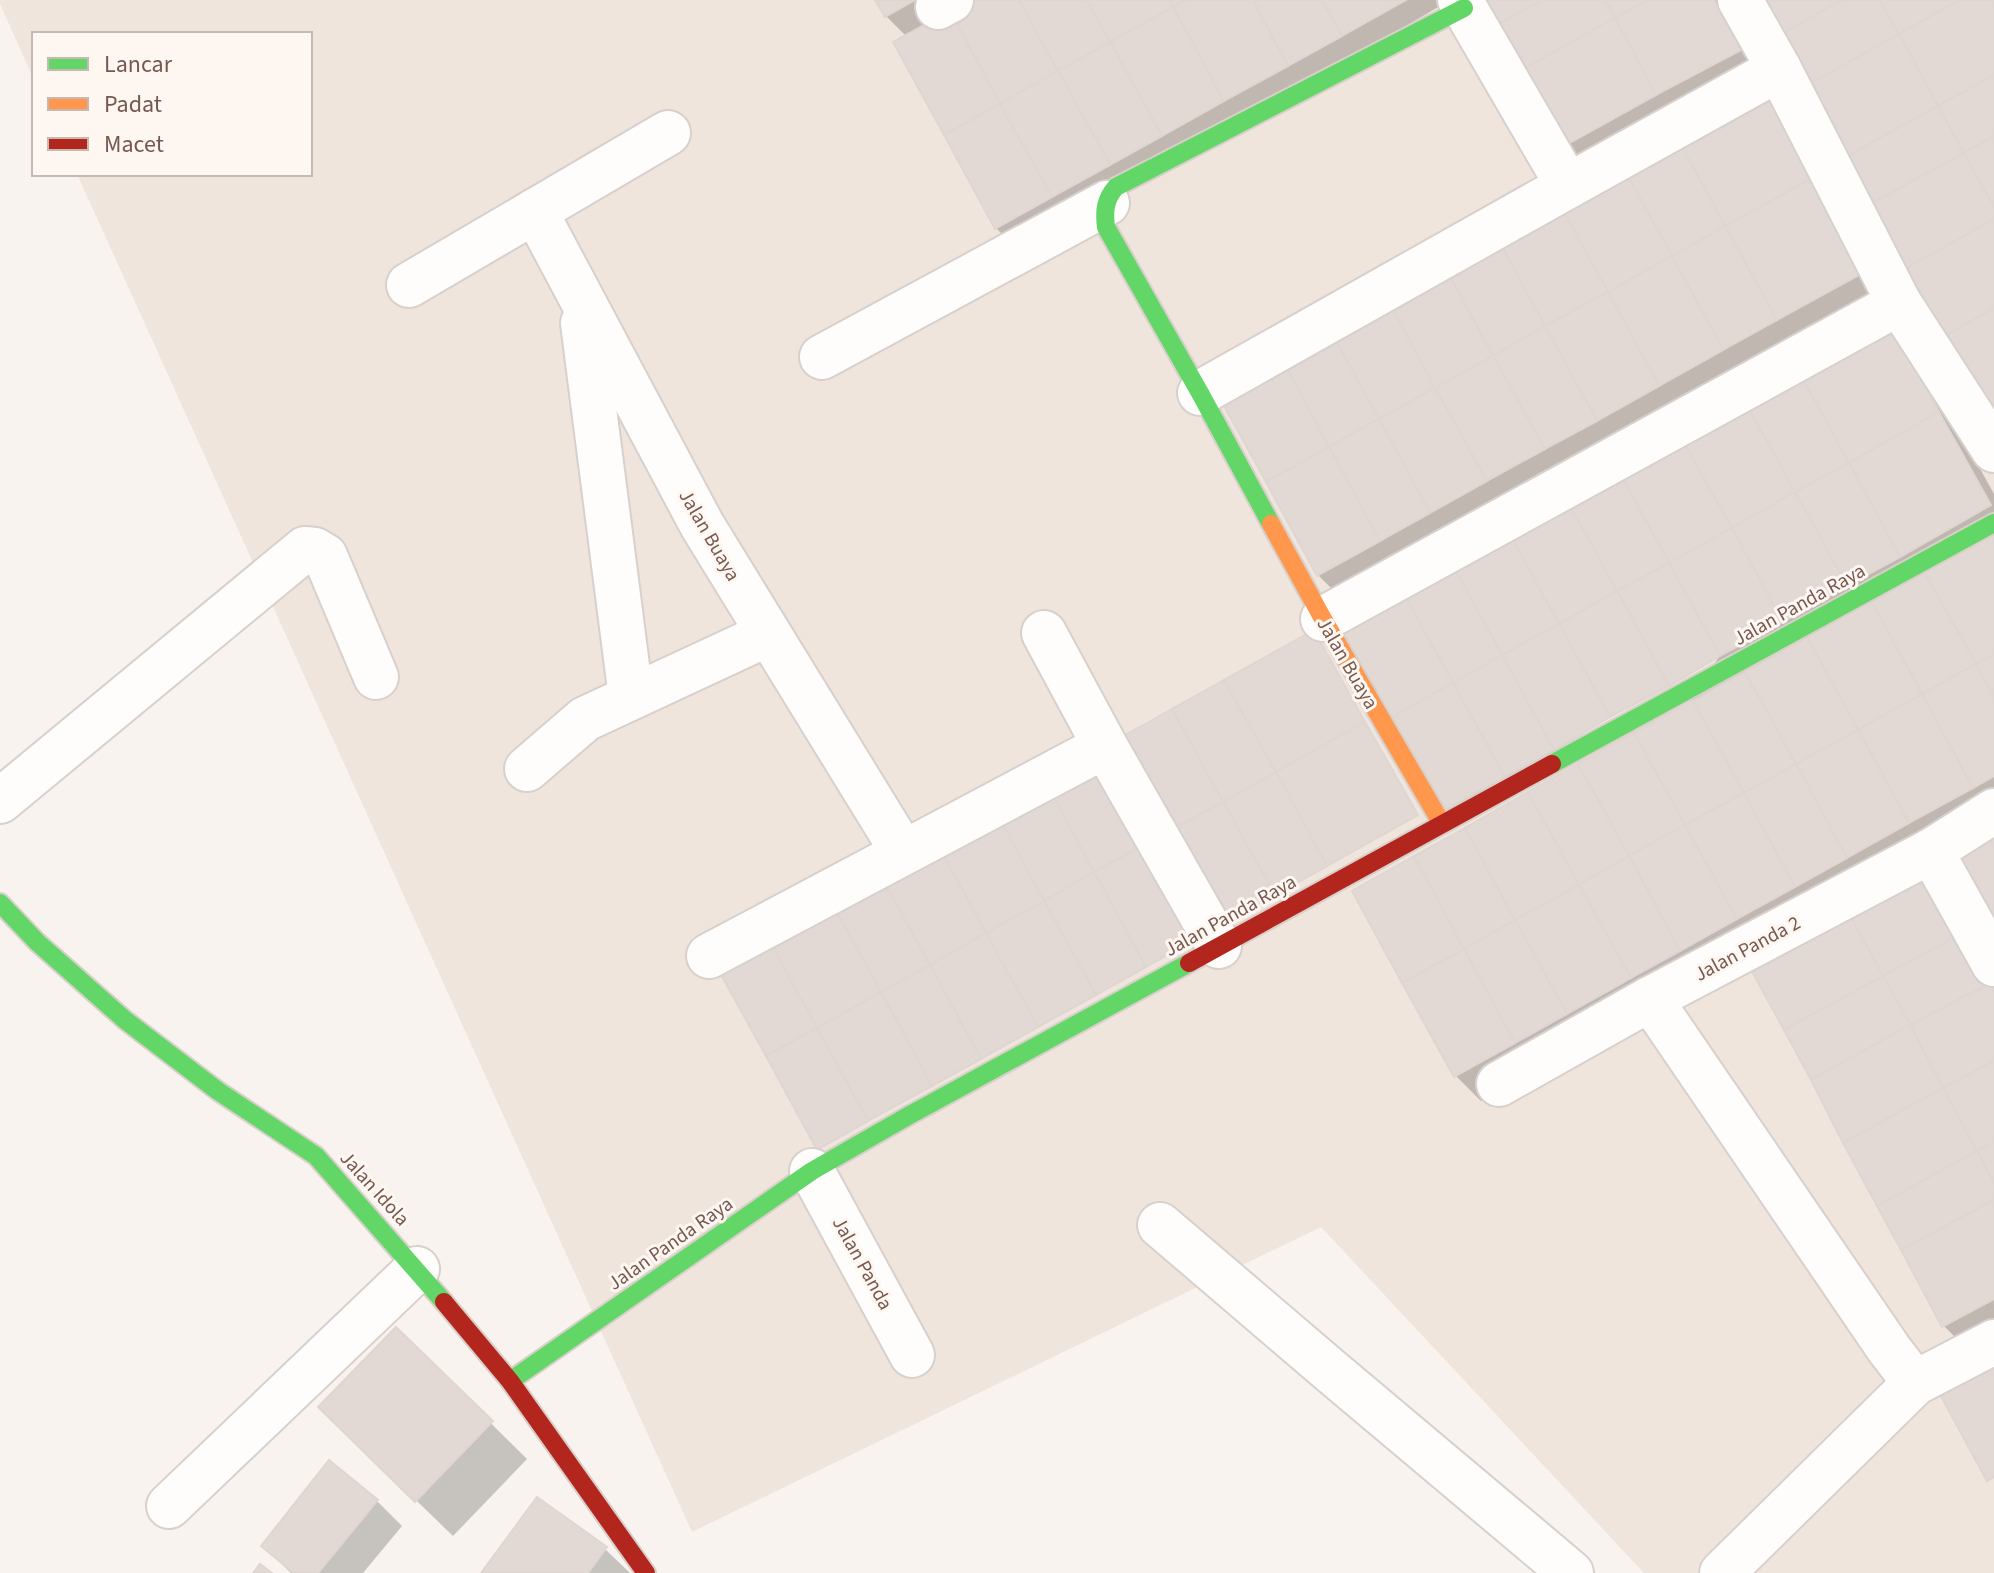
<svg xmlns="http://www.w3.org/2000/svg" width="1994" height="1573" font-family="'Source Sans 3',sans-serif">
<style>
.residential{fill:#f0e5dd}
.shadow{fill:#0003}
.building{fill:#e2d9d4;stroke:#e0d6d1;stroke-width:2}
.lines{fill:none;stroke-linecap:round;stroke-linejoin:round}
.street-casing{stroke:#d7d0cc;stroke-width:48}
.fast-casing{stroke:#d8cfca;stroke-width:22}
.slow-casing{stroke:#d8cfca;stroke-width:22}
.jam-casing{stroke:#d8cfca;stroke-width:22}
.street{stroke:#fefdfc;stroke-width:44}
.fast{stroke:#63d668;stroke-width:18}
.slow{stroke:#ff974d;stroke-width:18}
.jam{stroke:#b3261e;stroke-width:18}
.labels{text-anchor:middle;stroke-width:6;stroke-linejoin:round;paint-order:stroke}
.street-label{font-size:20px;fill:#755950;stroke:#fef7f1}
</style>
<rect width="100%" height="100%" fill="#f8f3ee"/>
<polygon class="residential" points="0,0 1994,0 1994,1573 1644,1573 1321,1227 692,1532 77,174 310,174 310,34 34,34 34,80 0,4"/>
<g class="shadow">
<polygon points="877,0 1450,0 1021,253 996,228 907,37 886,16"/>
<polygon points="1478,0 1724,0 1764,75 1583,174"/>
<polygon points="1765,86 1891,295 1343,600 1318,575"/>
<polygon points="1913,347 1994,494 1994,815 1481,1101 1456,1076"/>
<polygon points="1994,960 1994,1337 1969,1351 1944,1326"/>
<polygon points="396,1329 527,1459 453,1536 357,1443"/>
<polygon points="377,1501 402,1526 363,1573 291,1573 263,1546"/>
<polygon points="605,1549 630,1573 484,1573"/>
</g>
<g class="building">
<polygon points="875,0 915,0 885,17"/>
<polygon points="969,0 1019,0 1058,71 1000,104 950,11"/>
<polygon points="1019,0 1087,0 1110,42 1058,71"/>
<polygon points="1087,0 1169,0 1173,7 1110,42"/>
<polygon points="1169,0 1186,0 1173,7"/>
<polygon points="1186,0 1253,0 1288,66 1224,101 1173,7"/>
<polygon points="1253,0 1322,0 1342,36 1288,66"/>
<polygon points="1322,0 1406,0 1342,36"/>
<polygon points="1476,0 1543,0 1491,28"/>
<polygon points="1543,0 1605,0 1615,18 1516,73 1491,28"/>
<polygon points="1605,0 1649,0 1615,18"/>
<polygon points="1649,0 1714,0 1741,50 1656,95 1615,18"/>
<polygon points="1757,0 1842,0 1777,37"/>
<polygon points="1842,0 1880,0 1899,34 1805,87 1777,37"/>
<polygon points="1880,0 1960,0 1899,34"/>
<polygon points="1960,0 1994,0 1994,75 1938,106 1899,34"/>
<polygon points="1173,7 1224,101 1162,136 1110,42"/>
<polygon points="950,11 1000,104 944,135 893,42"/>
<polygon points="1615,18 1656,95 1557,150 1516,73"/>
<polygon points="1899,34 1938,106 1844,158 1805,87"/>
<polygon points="1110,42 1162,136 1110,165 1058,71"/>
<polygon points="1058,71 1110,165 1052,197 1000,104"/>
<polygon points="1994,75 1994,136 1964,153 1938,106"/>
<polygon points="1765,84 1816,176 1725,226 1675,134"/>
<polygon points="1000,104 1052,197 995,229 944,135"/>
<polygon points="1938,106 1964,153 1869,205 1844,158"/>
<polygon points="1675,134 1725,226 1672,256 1621,164"/>
<polygon points="1994,136 1994,207 1964,153"/>
<polygon points="1964,153 1994,207 1994,219 1905,269 1869,205"/>
<polygon points="1621,164 1672,256 1608,292 1557,200"/>
<polygon points="1816,176 1868,270 1777,320 1725,226"/>
<polygon points="1557,200 1608,292 1545,326 1495,234"/>
<polygon points="1994,219 1994,308 1942,337 1905,269"/>
<polygon points="1725,226 1777,320 1723,350 1672,256"/>
<polygon points="1495,234 1545,326 1493,356 1443,263"/>
<polygon points="1672,256 1723,350 1659,386 1608,292"/>
<polygon points="1443,263 1493,356 1435,388 1385,295"/>
<polygon points="1608,292 1659,386 1597,421 1545,326"/>
<polygon points="1385,295 1435,388 1379,419 1328,327"/>
<polygon points="1994,308 1994,425 1942,337"/>
<polygon points="1889,319 1939,412 1849,463 1798,370"/>
<polygon points="1545,326 1597,421 1545,449 1493,356"/>
<polygon points="1328,327 1379,419 1329,447 1279,354"/>
<polygon points="1279,354 1329,447 1266,482 1215,390"/>
<polygon points="1493,356 1545,449 1487,481 1435,388"/>
<polygon points="1798,370 1849,463 1795,492 1744,400"/>
<polygon points="1435,388 1487,481 1430,513 1379,419"/>
<polygon points="1744,400 1795,492 1732,528 1680,436"/>
<polygon points="1939,412 1991,505 1900,557 1849,463"/>
<polygon points="1379,419 1430,513 1380,541 1329,447"/>
<polygon points="1680,436 1732,528 1669,563 1618,470"/>
<polygon points="1329,447 1380,541 1317,576 1266,482"/>
<polygon points="1849,463 1900,557 1847,586 1795,492"/>
<polygon points="1618,470 1669,563 1617,591 1566,499"/>
<polygon points="1795,492 1847,586 1783,622 1732,528"/>
<polygon points="1566,499 1617,591 1559,624 1508,531"/>
<polygon points="1732,528 1783,622 1720,656 1669,563"/>
<polygon points="1508,531 1559,624 1502,655 1452,564"/>
<polygon points="1994,533 1994,654 1976,664 1924,572"/>
<polygon points="1669,563 1720,656 1669,686 1617,591"/>
<polygon points="1452,564 1502,655 1453,683 1402,591"/>
<polygon points="1924,572 1976,664 1922,694 1871,601"/>
<polygon points="1402,591 1453,683 1389,719 1339,626"/>
<polygon points="1617,591 1669,686 1610,717 1559,624"/>
<polygon points="1871,601 1922,694 1858,730 1807,637"/>
<polygon points="1559,624 1610,717 1554,750 1502,655"/>
<polygon points="1314,630 1365,722 1276,772 1224,680"/>
<polygon points="1807,637 1858,730 1796,764 1745,672"/>
<polygon points="1994,654 1994,698 1976,664"/>
<polygon points="1502,655 1554,750 1505,777 1453,683"/>
<polygon points="1976,664 1994,698 1994,776 1973,788 1922,694"/>
<polygon points="1745,672 1796,764 1744,793 1693,701"/>
<polygon points="1224,680 1276,772 1223,802 1172,709"/>
<polygon points="1453,683 1505,777 1441,812 1389,719"/>
<polygon points="1922,694 1973,788 1909,823 1858,730"/>
<polygon points="1693,701 1744,793 1685,825 1634,733"/>
<polygon points="1172,709 1223,802 1162,835 1113,742"/>
<polygon points="1365,722 1418,815 1327,866 1276,772"/>
<polygon points="1858,730 1909,823 1847,858 1796,764"/>
<polygon points="1634,733 1685,825 1629,856 1578,764"/>
<polygon points="1104,748 1155,839 1094,872 1045,781"/>
<polygon points="1578,764 1629,856 1579,885 1528,792"/>
<polygon points="1796,764 1847,858 1795,887 1744,793"/>
<polygon points="1276,772 1327,866 1275,895 1223,802"/>
<polygon points="1045,781 1094,872 1044,901 994,808"/>
<polygon points="1528,792 1579,885 1515,920 1465,828"/>
<polygon points="1744,793 1795,887 1737,919 1685,825"/>
<polygon points="1223,802 1275,895 1214,929 1162,835"/>
<polygon points="994,808 1044,901 986,933 936,841"/>
<polygon points="1685,825 1737,919 1680,951 1629,856"/>
<polygon points="1465,828 1515,920 1464,949 1414,856"/>
<polygon points="1994,830 1994,913 1987,917 1953,852"/>
<polygon points="1155,839 1207,933 1146,967 1094,872"/>
<polygon points="936,841 986,933 930,965 879,873"/>
<polygon points="1414,856 1464,949 1402,983 1352,891"/>
<polygon points="1629,856 1680,951 1631,978 1579,885"/>
<polygon points="1933,865 1968,930 1883,976 1848,912"/>
<polygon points="1094,872 1146,967 1096,995 1044,901"/>
<polygon points="879,873 930,965 881,992 830,900"/>
<polygon points="1579,885 1631,978 1567,1014 1515,920"/>
<polygon points="830,900 881,992 817,1028 766,935"/>
<polygon points="1044,901 1096,995 1038,1027 986,933"/>
<polygon points="1848,912 1883,976 1784,1030 1749,966"/>
<polygon points="1515,920 1567,1014 1515,1043 1464,949"/>
<polygon points="1968,930 1994,981 1910,1025 1883,976"/>
<polygon points="986,933 1038,1027 981,1059 930,965"/>
<polygon points="766,935 817,1028 766,1056 715,964"/>
<polygon points="1464,949 1515,1043 1454,1077 1402,983"/>
<polygon points="930,965 981,1059 932,1086 881,992"/>
<polygon points="1883,976 1910,1025 1811,1080 1784,1030"/>
<polygon points="1994,981 1994,1061 1943,1088 1910,1025"/>
<polygon points="881,992 932,1086 868,1121 817,1028"/>
<polygon points="1910,1025 1943,1088 1843,1143 1811,1080"/>
<polygon points="817,1028 868,1121 817,1150 766,1056"/>
<polygon points="1994,1061 1994,1142 1977,1151 1943,1088"/>
<polygon points="1943,1088 1977,1151 1877,1206 1843,1143"/>
<polygon points="1994,1142 1994,1183 1977,1151"/>
<polygon points="1977,1151 1994,1183 1994,1200 1901,1250 1877,1206"/>
<polygon points="1994,1200 1994,1299 1942,1327 1901,1250"/>
<polygon points="396,1327 493,1421 415,1502 318,1407"/>
<polygon points="1994,1357 1994,1477 1987,1481 1937,1389"/>
<polygon points="329,1460 378,1500 318,1573 294,1573 261,1546"/>
<polygon points="537,1497 607,1547 588,1573 481,1573"/>
<polygon points="260,1564 272,1573 253,1573"/>
</g>
<g class="lines">
<defs>
<g id="street">
<polyline points="1460,0 1568,186"/>
<polyline points="1740,0 1779,69 1899,303 1994,450"/>
<polyline points="938,7 951,0"/>
<polyline points="535,211 702,525 898,844 900,850 897,855"/>
<polyline points="409,285 668,133"/>
<polyline points="583,323 631,697"/>
<polyline points="822,357 1107,203"/>
<polyline points="1200,393 1568,186 1779,69"/>
<polyline points="1323,619 1899,303"/>
<polyline points="1044,633 1105,746 1219,946"/>
<polyline points="527,769 585,719 768,634"/>
<polyline points="0,801 305,549 315,550 325,556 376,677"/>
<polyline points="1931,851 1994,964"/>
<polyline points="709,956 1105,746"/>
<polyline points="1650,999 1889,1349 1915,1383"/>
<polyline points="1499,1084 1650,999 1931,851 1994,811"/>
<polyline points="812,1171 912,1355"/>
<polyline points="1160,1225 1332,1372 1571,1573"/>
<polyline points="169,1506 417,1269"/>
<polyline points="1722,1573 1915,1383 1994,1342"/>
</g>
<g id="fast">
<path d="M 1271,524 L 1200,393 L 1106,227 C 1104,212 1105,199 1116,187 L 1464,8"/>
<polyline points="1552,764 1994,523"/>
<polyline points="0,903 37,942 125,1020 218,1091 316,1156 444,1302"/>
<polyline points="510,1381 812,1171 908,1116 1189,963"/>
</g>
<polyline id="slow" points="1271,524 1323,619 1442,824"/>
<g id="jam">
<polyline points="1189,963 1552,764"/>
<polyline points="444,1302 510,1381 646,1573"/>
</g>
</defs>
<use href="#street" class="street-casing"/>
<use href="#fast" class="fast-casing"/>
<use href="#slow" class="slow-casing"/>
<use href="#jam" class="jam-casing"/>
<use href="#street" class="street"/>
<use href="#fast" class="fast"/>
<use href="#slow" class="slow"/>
<use href="#jam" class="jam"/>
</g>
<g class="labels">
<g class="street-label">
<text transform="translate(710 535) rotate(60)" y="7">Jalan Buaya</text>
<text transform="translate(1799 604) rotate(-29)" y="7">Jalan Panda Raya</text>
<text transform="translate(1348 663) rotate(60)" y="7">Jalan Buaya</text>
<text transform="translate(1230 915) rotate(-29)" y="7">Jalan Panda Raya</text>
<text transform="translate(1747 948) rotate(-28)" y="7">Jalan Panda 2</text>
<text transform="translate(375 1188) rotate(48)" y="7">Jalan Idola</text>
<text transform="translate(670 1243) rotate(-35)" y="7">Jalan Panda Raya</text>
<text transform="translate(863 1263) rotate(61)" y="7">Jalan Panda</text>
</g>
</g>
<rect x="32" y="32" width="280" height="144" fill="#fef7f1" stroke="#c7b8b1" stroke-width="2"/>
<rect x="48" y="58" width="40" height="12" fill="#63d668" stroke="#c7b8b1" stroke-width="2"/>
<text x="104" y="72" font-size="24" fill="#755950">Lancar</text>
<rect x="48" y="98" width="40" height="12" fill="#ff974d" stroke="#c7b8b1" stroke-width="2"/>
<text x="104" y="112" font-size="24" fill="#755950">Padat</text>
<rect x="48" y="138" width="40" height="12" fill="#b3261e" stroke="#c7b8b1" stroke-width="2"/>
<text x="104" y="152" font-size="24" fill="#755950">Macet</text>
</svg>
